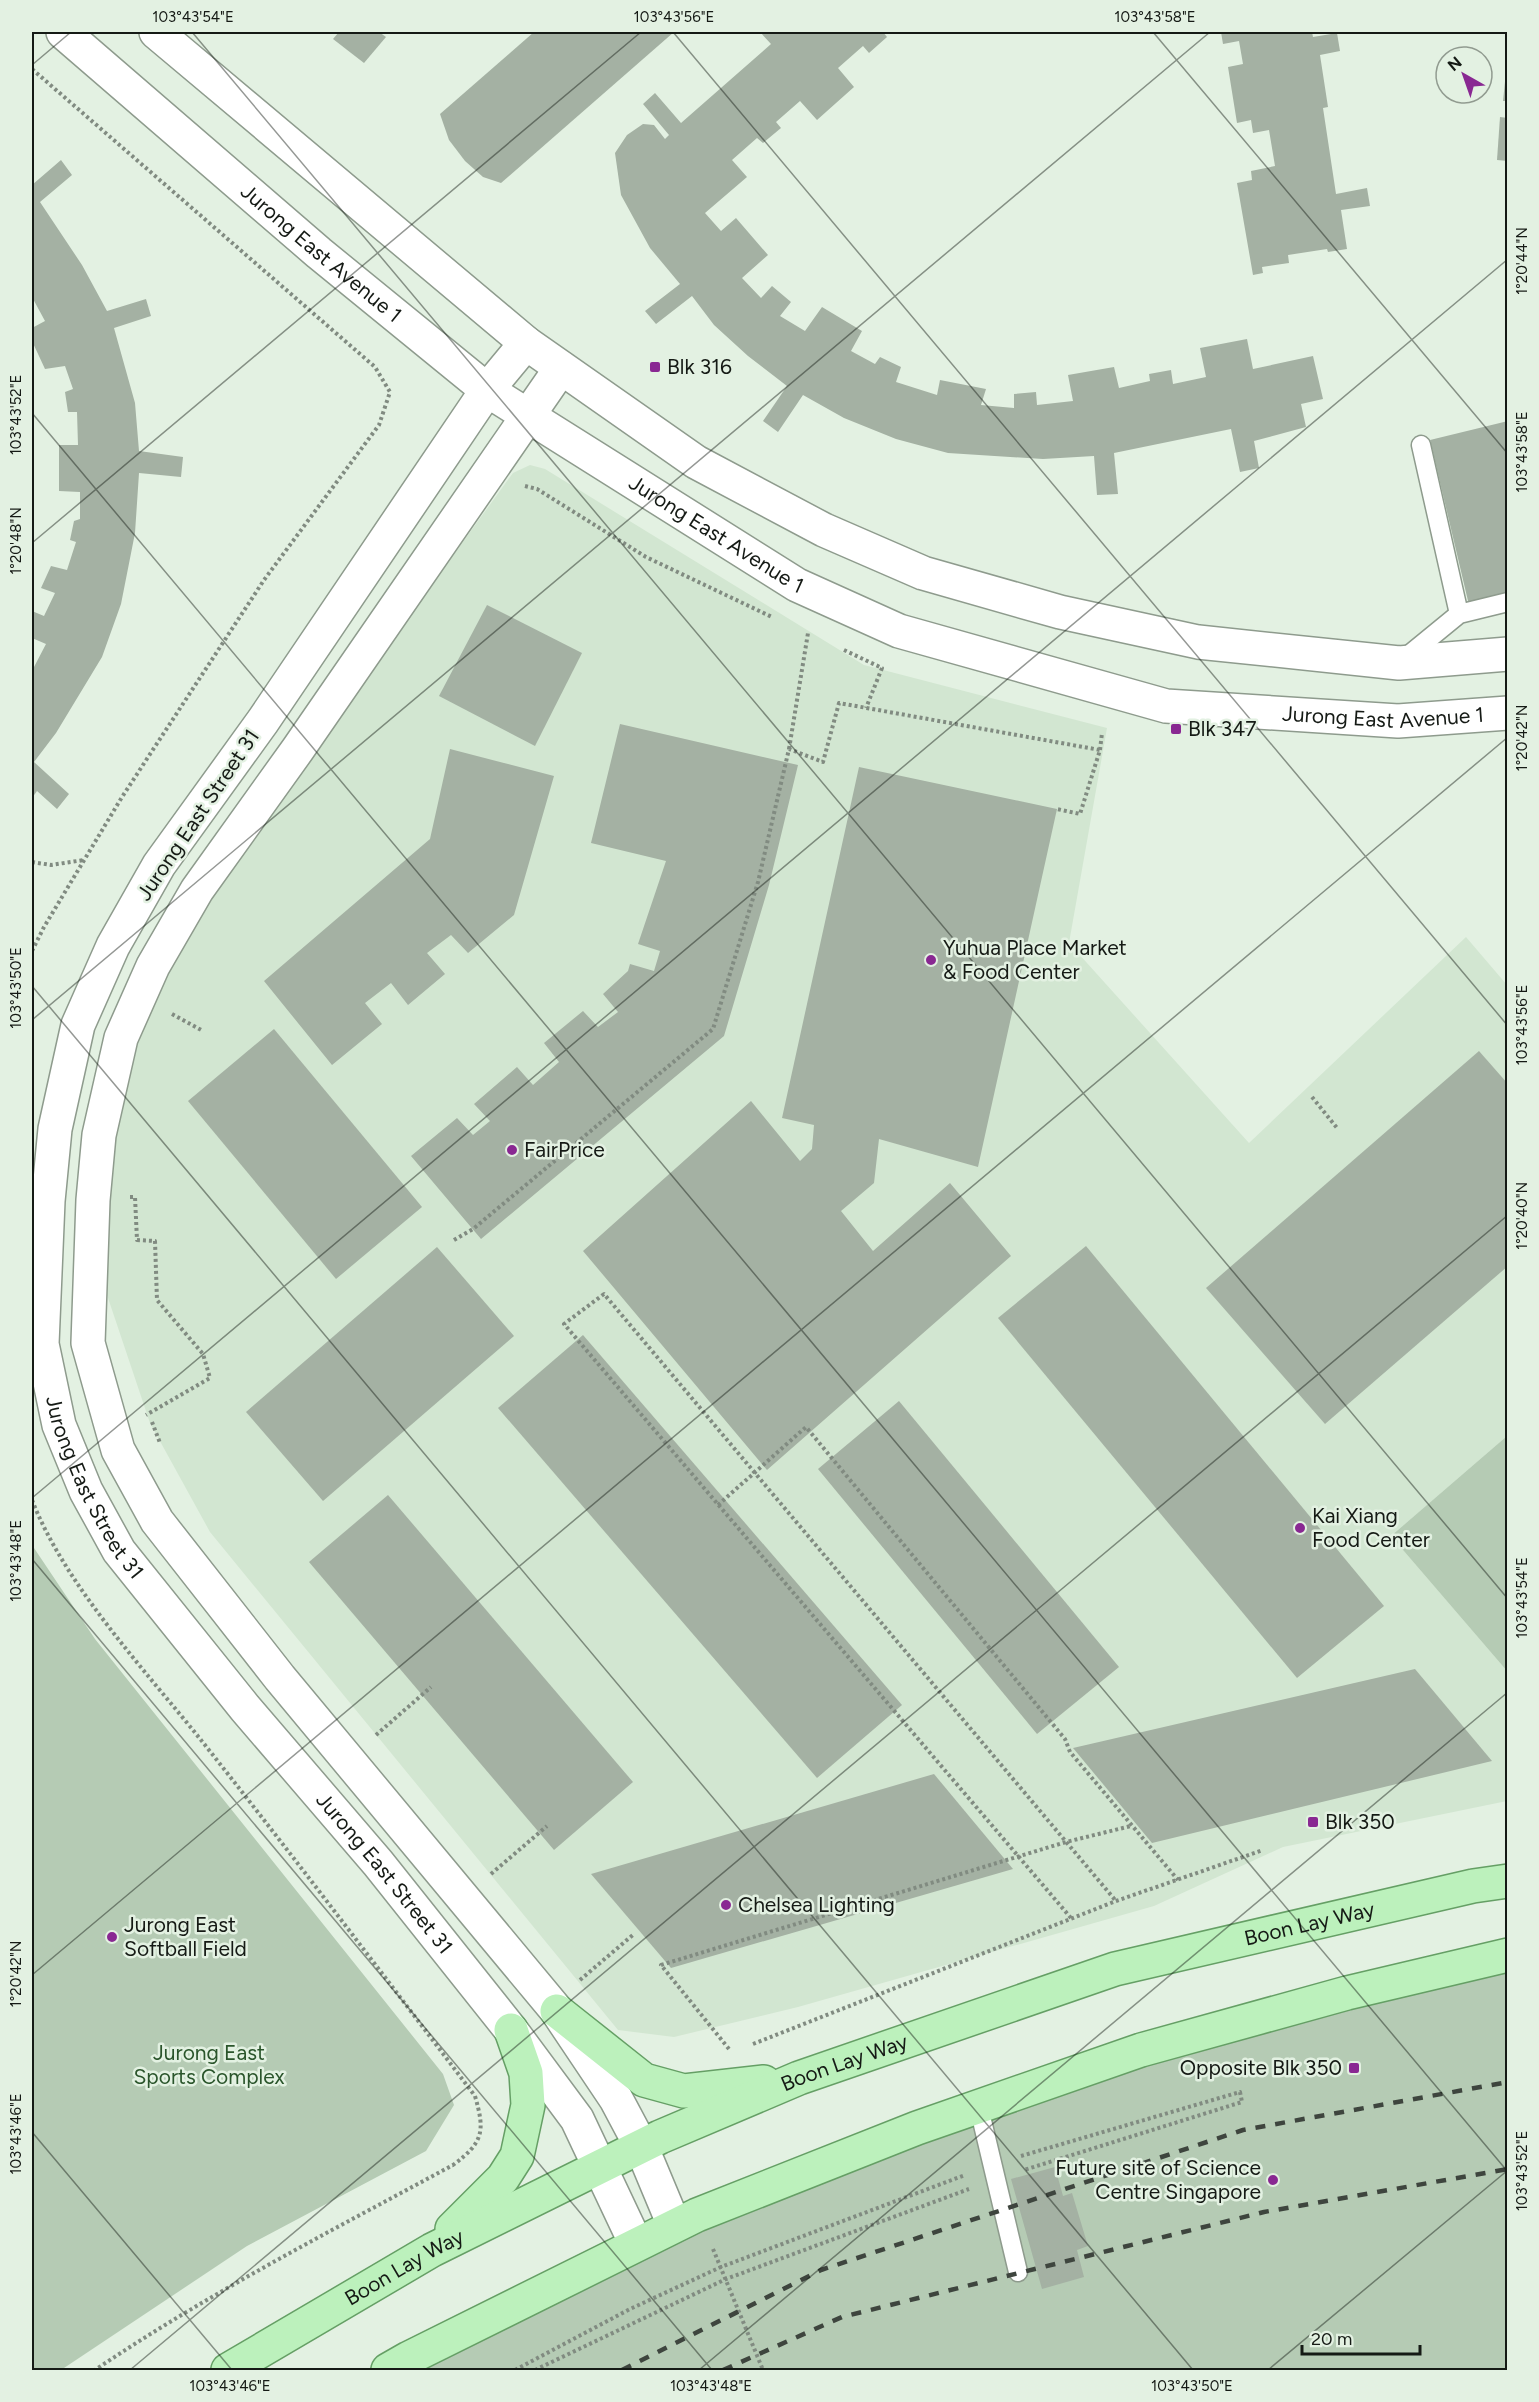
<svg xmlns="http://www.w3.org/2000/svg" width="1539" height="2402" font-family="Figtree,sans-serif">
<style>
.built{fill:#d2e6d1}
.green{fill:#b5cbb4}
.building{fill:#a4b1a3}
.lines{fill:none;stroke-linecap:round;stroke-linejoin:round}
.lane-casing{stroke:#8e9b8d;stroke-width:21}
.secondary-casing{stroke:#8e9b8d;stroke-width:36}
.primary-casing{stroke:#659f65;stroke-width:36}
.path{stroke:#818b81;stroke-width:4;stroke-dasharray:3 3;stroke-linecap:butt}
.lane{stroke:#fff;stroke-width:18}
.secondary{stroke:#fff;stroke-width:33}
.primary{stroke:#bcf1bc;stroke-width:33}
.rail{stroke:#3e453e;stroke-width:4.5;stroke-dasharray:10 10;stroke-linecap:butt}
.ticks{fill:none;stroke:#151a15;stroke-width:1.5;stroke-opacity:0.45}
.poi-dot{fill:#892892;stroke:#e3f1e2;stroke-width:2}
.labels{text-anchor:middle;stroke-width:5;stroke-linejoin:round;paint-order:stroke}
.street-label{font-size:21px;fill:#151a15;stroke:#e3f1e2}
.poi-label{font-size:21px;fill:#151a15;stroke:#e3f1e2;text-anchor:start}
.park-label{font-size:21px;fill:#2a552b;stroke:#e3f1e2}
.neatline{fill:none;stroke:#151a15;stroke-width:2}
.ticks-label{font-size:15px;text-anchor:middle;fill:#151a15}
</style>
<rect width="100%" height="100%" fill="#e3f1e2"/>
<polygon class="built" points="530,465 545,469 864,665 1107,728 1069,943 1249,1143 1466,937 1507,985 1507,1436 1391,1536 1507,1671 1507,1801 1283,1847 1154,1906 798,2007 674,2037 618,2030 210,1532 150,1423 104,1286 111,1117 149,988 307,756 513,473"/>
<g class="green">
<polygon points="1507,1436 1507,1671 1391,1536"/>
<polygon points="32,1545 95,1639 443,2074 454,2105 426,2151 247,2246 61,2370 32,2370"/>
<polygon points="1507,1955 1507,2370 388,2370 917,2128"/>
</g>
<g class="building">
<polygon points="339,32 379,32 386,37 364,63 333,39"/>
<polygon points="534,32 674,32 501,183 483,177 465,161 449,140 440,114"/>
<polygon points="760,32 883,32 887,37 869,53 863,46 838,68 854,87 817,120 800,101 776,122 781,128 763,143 757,138 732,160 747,177 705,213 721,231 736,218 768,255 742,278 761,298 772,286 791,302 780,316 805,331 822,307 862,331 851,351 875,364 880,357 901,367 896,382 937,395 940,380 986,389 981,405 1014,408 1014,394 1036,392 1037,405 1073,401 1068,375 1114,367 1119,388 1150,381 1149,374 1171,370 1173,384 1206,377 1200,348 1247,339 1253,369 1313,356 1323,399 1301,404 1306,427 1254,441 1259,468 1240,472 1231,429 1114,453 1118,494 1097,495 1094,456 1043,459 948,453 896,439 844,418 803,395 778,432 763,421 787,386 748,356 714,325 692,296 656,324 645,311 680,284 650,248 621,195 615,153 627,135 643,124 654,125 665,139 669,135 643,104 655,93 681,123 771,44"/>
<polygon points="1221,32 1312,32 1313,37 1337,33 1340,51 1320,55 1328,107 1323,108 1336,194 1367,188 1370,206 1341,210 1347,249 1328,252 1327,249 1288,255 1289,263 1262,267 1263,273 1253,275 1237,183 1252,180 1251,171 1275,166 1269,130 1253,133 1251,120 1237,123 1228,67 1243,64 1239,41 1223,44"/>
<polygon points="1506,72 1508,73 1508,101 1503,101"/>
<polygon points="1500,117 1508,118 1508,161 1497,160"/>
<polygon points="61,160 72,175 40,202 82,265 107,311 146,299 151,316 114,328 135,403 139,451 183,457 181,477 139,473 135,533 121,604 102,657 56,733 34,762 69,794 57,809 37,791 32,798 32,666 34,667 46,644 32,638 32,611 44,616 55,593 41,588 51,566 67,570 76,542 70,540 74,521 80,519 80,492 59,491 59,445 78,445 77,412 68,412 65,392 73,389 65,366 45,369 32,341 32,328 45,321 32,297 32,185"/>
<polygon points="1508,421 1508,595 1469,605 1430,440"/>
<polygon points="487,605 582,653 535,746 439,696"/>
<polygon points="620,724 798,765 769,885 724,1036 481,1239 411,1156 457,1118 473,1135 490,1121 474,1104 517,1067 533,1085 559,1062 544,1043 583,1011 598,1027 618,1012 603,994 628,971 630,964 654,971 660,951 638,944 666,861 591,843"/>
<polygon points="450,749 554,776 514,915 468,953 451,935 427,953 445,974 408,1005 391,983 365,1003 382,1024 332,1065 264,981 430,839"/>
<polygon points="859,767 1057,809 978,1167 879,1139 874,1183 841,1211 873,1251 950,1183 1011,1256 767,1470 583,1251 751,1101 800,1161 812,1149 814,1125 782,1118"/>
<polygon points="274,1029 422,1207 336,1279 188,1101"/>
<polygon points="1479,1051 1508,1084 1508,1266 1325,1424 1206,1288"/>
<polygon points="1086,1246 1384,1606 1297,1678 998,1318"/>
<polygon points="437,1247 514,1336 323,1501 246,1412"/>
<polygon points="583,1335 902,1705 817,1778 498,1408"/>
<polygon points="899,1401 1119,1667 1037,1734 818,1469"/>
<polygon points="388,1495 633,1782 554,1850 309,1562"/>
<polygon points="1415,1669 1492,1761 1152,1843 1073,1748"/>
<polygon points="934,1774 1013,1869 671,1968 591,1874"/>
<polygon points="1055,2167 1063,2196 1072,2193 1088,2246 1077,2250 1084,2277 1042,2289 1011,2179"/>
</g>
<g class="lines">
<defs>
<g id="lane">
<polyline points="1421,445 1459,614"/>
<polyline points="1404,659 1459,614 1508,602"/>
<polyline points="979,2108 1018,2272"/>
</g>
<g id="secondary">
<path id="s1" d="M 63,32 L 319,253 L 487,390 L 797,585 L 899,631 L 1166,706 L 1398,721 L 1508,713"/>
<polyline points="156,32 526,343 696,462 824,530 923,573 1060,612 1198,642 1399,663 1508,654"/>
<path id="s2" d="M 526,343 L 487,390 L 263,721 L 159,865 L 113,946 L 78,1025 L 55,1129 L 48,1201 L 42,1344 L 59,1425 L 86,1491 L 119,1551 L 245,1708 L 378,1863 L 511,2030 L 577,2119 L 636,2244"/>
<polyline points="561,368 298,749 197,890 153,966 121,1038 99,1135 93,1200 88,1343 118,1450 157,1521 280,1678 557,2011 616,2099 641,2146 674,2225"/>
</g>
<g id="primary">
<polyline points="557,2011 644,2080 684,2091 764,2082"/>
<polyline points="452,2229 503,2178 517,2156 528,2105 526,2073 511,2030"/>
<path id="s3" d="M 228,2370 L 432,2250 L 660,2137 L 799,2078 L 1115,1969 L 1473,1886 L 1508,1881"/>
<polyline points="388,2370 409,2358 697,2215 917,2128 1141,2050 1347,1993 1508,1955"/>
</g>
</defs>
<use href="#lane" class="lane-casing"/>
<use href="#secondary" class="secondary-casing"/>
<use href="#primary" class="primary-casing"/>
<g class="path">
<polyline points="32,69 375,367 390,392 379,425 264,580 122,797 44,927 32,951"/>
<polyline points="525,486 537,489 646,557 772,617"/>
<polyline points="844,650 882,668 866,708"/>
<polyline points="789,749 808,633"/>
<polyline points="1100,750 1102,733"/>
<polyline points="32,862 51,865 84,860"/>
<polyline points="172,1014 203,1031"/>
<polyline points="1312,1097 1337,1128"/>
<polyline points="130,1197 135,1197 137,1240 155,1241 157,1300 203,1354 210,1378 146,1415"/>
<polyline points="454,1240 473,1229 713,1029 758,882 789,749 823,762 839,703 1100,750 1080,814 1057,809"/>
<polyline points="152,1422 160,1443"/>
<path d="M 32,1500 C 65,1585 144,1669 201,1740 C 294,1857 385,1977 475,2096 C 485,2131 484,2142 453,2165 C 333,2230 209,2293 95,2370"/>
<polyline points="718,1505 806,1427 1065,1739 1070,1752 1178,1880"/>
<polyline points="376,1735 431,1687"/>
<polyline points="491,1874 547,1826"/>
<polyline points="1071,1918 564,1324 604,1294 1116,1901"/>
<polyline points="580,1980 634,1934"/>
<polyline points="753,2044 1116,1901 1263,1850"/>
<polyline points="729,2049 661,1965 1066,1842 1131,1826"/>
<polyline points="1021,2156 1240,2092 1242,2102 1024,2170"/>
<polyline points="713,2249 763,2370"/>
<polyline points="515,2370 630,2309 721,2267 965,2175"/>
<polyline points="535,2370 726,2279 969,2189"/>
</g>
<use href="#lane" class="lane"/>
<use href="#secondary" class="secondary"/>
<use href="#primary" class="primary"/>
<g class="rail">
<polyline points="622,2370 821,2270 1243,2130 1508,2082"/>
<polyline points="723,2370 842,2317 1264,2212 1508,2169"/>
</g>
</g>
<path class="ticks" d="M 192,32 L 1508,1599M 673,32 L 1508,1026M 1153,32 L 1508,454M 32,65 L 71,32M 32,413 L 1508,2172M 32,543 L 641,32M 32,986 L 1193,2370M 32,1020 L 1210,32M 32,1498 L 1508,259M 32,1559 L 712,2370M 32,1975 L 1508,737M 32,2132 L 232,2370M 130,2370 L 1508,1215M 699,2370 L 1508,1692M 1268,2370 L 1508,2170"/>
<g class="poi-dot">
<rect x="649" y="361" width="12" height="12" rx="3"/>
<rect x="1170" y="723" width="12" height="12" rx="3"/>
<circle cx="931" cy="960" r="6"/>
<circle cx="512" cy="1150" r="6"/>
<circle cx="1300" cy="1528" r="6"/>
<rect x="1307" y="1816" width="12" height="12" rx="3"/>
<circle cx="726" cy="1905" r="6"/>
<circle cx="112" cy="1937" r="6"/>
<rect x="1348" y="2062" width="12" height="12" rx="3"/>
<circle cx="1273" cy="2180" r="6"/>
</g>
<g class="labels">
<g class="street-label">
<text dy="7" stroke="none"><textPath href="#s1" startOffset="340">Jurong East Avenue 1</textPath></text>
<text dy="7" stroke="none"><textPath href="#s1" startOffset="826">Jurong East Avenue 1</textPath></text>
<text dy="7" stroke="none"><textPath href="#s1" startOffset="1528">Jurong East Avenue 1</textPath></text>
<text transform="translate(198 815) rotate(-56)" y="7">Jurong East Street 31</text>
<text dy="7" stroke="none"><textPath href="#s2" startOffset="1294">Jurong East Street 31</textPath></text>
<text dy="7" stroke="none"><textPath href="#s2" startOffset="1780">Jurong East Street 31</textPath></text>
<text dy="7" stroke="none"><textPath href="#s3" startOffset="1176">Boon Lay Way</textPath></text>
<text dy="7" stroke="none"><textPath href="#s3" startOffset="690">Boon Lay Way</textPath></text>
<text dy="7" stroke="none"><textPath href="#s3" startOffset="204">Boon Lay Way</textPath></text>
</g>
<g class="poi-label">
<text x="667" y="374">Blk 316</text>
<text x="1188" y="736">Blk 347</text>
<text x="943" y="955">Yuhua Place Market<tspan x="943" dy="24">&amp; Food Center</tspan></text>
<text x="524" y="1157">FairPrice</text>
<text x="1312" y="1523">Kai Xiang<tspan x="1312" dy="24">Food Center</tspan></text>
<text x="1325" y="1829">Blk 350</text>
<text x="738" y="1912">Chelsea Lighting</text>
<text x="124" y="1932">Jurong East<tspan x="124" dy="24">Softball Field</tspan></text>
<text x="1342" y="2075" text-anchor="end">Opposite Blk 350</text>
<text x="1261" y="2175" text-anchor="end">Future site of Science<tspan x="1261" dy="24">Centre Singapore</tspan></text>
</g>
<g class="park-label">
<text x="209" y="2060">Jurong East<tspan x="209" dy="24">Sports Complex</tspan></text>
</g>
</g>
<rect width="1539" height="2402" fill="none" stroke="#e3f1e2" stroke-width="66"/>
<g transform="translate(1464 75) rotate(320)"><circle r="28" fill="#e3f1e2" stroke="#919b90" stroke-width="1.5"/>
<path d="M0-4.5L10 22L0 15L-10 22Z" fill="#892892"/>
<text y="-9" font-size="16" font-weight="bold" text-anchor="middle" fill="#151a15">N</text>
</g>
<path d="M1302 2345v9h118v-9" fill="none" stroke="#151a15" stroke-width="3"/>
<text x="1311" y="2345" font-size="18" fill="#151a15" stroke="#e3f1e2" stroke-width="4.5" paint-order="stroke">20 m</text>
<rect x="33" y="33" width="1473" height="2336" class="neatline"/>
<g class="ticks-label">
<text x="193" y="22">103°43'54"E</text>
<text x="674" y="22">103°43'56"E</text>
<text x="1155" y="22">103°43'58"E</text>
<text transform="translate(1522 261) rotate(-90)" y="5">1°20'44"N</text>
<text transform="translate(16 415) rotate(-90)" y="5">103°43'52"E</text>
<text transform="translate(1522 452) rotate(-90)" y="5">103°43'58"E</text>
<text transform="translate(16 541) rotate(-90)" y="5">1°20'48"N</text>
<text transform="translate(1522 738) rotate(-90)" y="5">1°20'42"N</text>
<text transform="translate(16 988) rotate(-90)" y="5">103°43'50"E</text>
<text transform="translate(1522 1025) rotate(-90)" y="5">103°43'56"E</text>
<text transform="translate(1522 1216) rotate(-90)" y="5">1°20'40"N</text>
<text transform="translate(16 1561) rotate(-90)" y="5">103°43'48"E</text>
<text transform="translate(1522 1598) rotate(-90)" y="5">103°43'54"E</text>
<text transform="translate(16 1974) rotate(-90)" y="5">1°20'42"N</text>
<text transform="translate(16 2134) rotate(-90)" y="5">103°43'46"E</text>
<text transform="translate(1522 2171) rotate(-90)" y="5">103°43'52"E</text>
<text x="230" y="2391">103°43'46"E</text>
<text x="711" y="2391">103°43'48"E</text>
<text x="1192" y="2391">103°43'50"E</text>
</g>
</svg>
